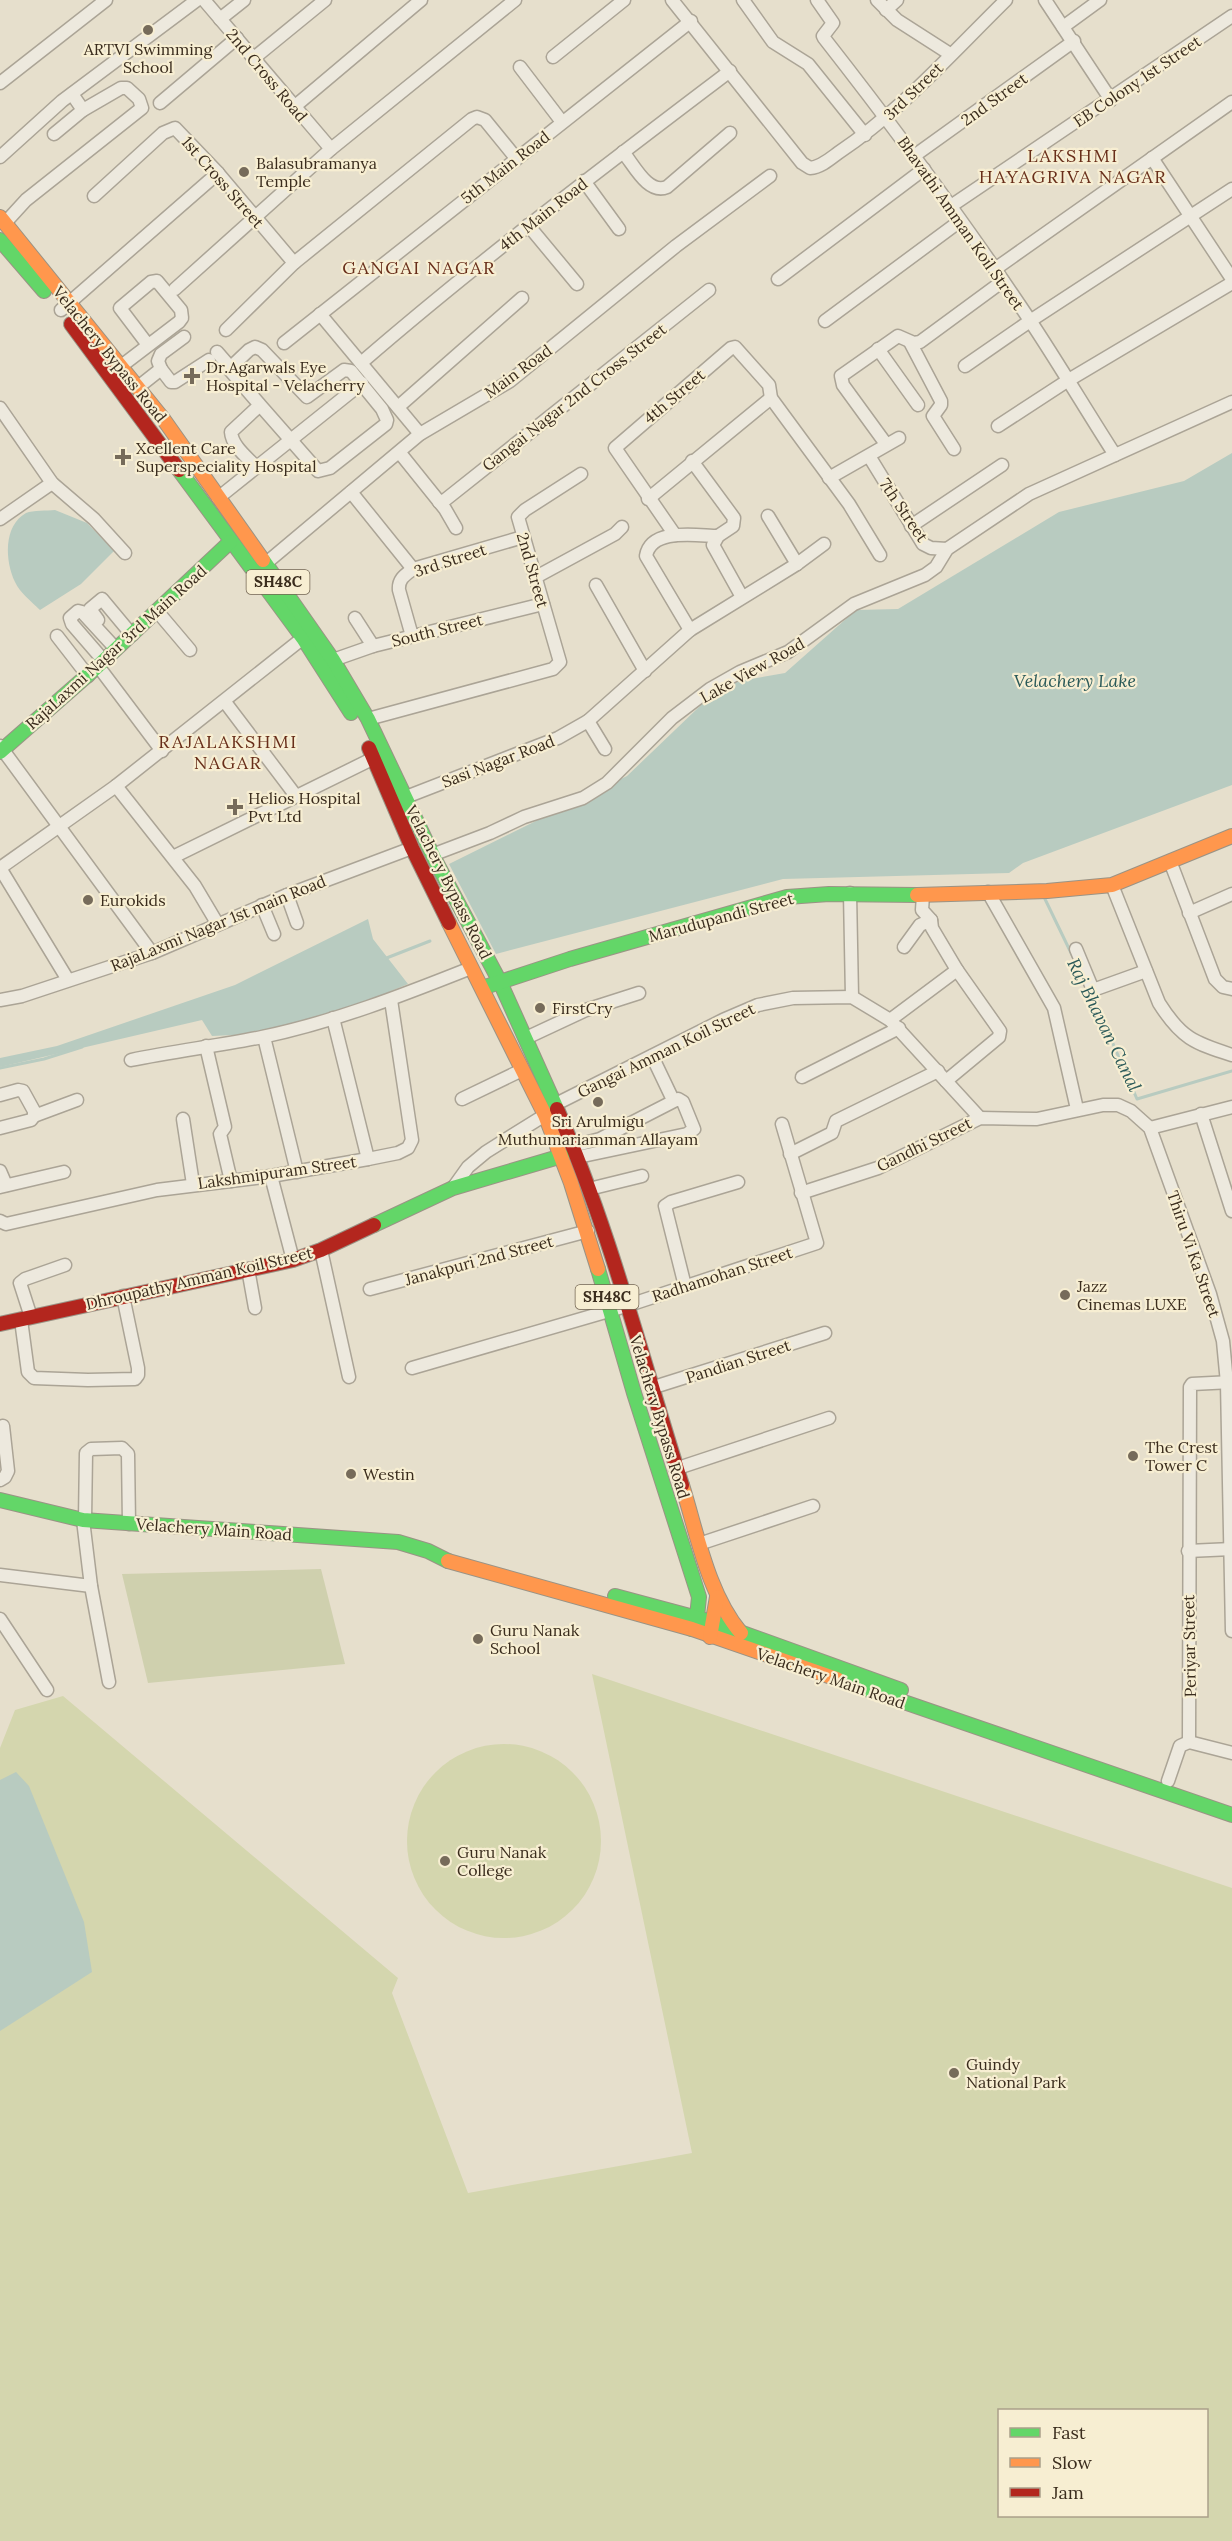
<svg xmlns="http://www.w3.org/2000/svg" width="1232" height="2541" font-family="Lora,serif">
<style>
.green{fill:#d4d6ae;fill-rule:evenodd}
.cemetery{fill:#cfd0ae}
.water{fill:#b8cbc0}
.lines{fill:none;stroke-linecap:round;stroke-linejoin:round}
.stream{stroke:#b8cbc0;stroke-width:3}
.street-casing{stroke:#aba496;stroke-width:15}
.fast-casing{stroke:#9a9385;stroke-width:16}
.slow-casing{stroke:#9a9385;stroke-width:16}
.jam-casing{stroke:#9a9385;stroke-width:16}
.street{stroke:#ede9de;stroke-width:12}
.fast{stroke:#63d668;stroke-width:14}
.slow{stroke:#ff974d;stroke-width:14}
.jam{stroke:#b3261e;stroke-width:14}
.poi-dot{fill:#766b5a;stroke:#f7eed2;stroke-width:2}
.labels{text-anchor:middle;stroke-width:4.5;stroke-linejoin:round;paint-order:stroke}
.shield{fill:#f7eed2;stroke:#736653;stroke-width:1.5}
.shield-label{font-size:15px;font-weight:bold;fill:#3a2c1d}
.poi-label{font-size:16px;fill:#3a2c1d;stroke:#f7eed2;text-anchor:start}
.street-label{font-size:16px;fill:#3a2c1d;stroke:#f7eed2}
.neighbourhood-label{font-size:18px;letter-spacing:1.5px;fill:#682e1a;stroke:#f7eed2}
.water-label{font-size:18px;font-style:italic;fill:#2b5a59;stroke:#f7eed2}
</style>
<rect width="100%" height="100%" fill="#e6dfcc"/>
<g class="green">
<path d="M 592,1674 L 1232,1888 L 1232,2541 L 0,2541 L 0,1748 L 15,1710 L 63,1696 L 398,1978 L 392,1993 L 468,2193 L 692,2153 ZM 1000,2410 L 1206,2410 L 1206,2516 L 1000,2516 Z"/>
<circle cx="504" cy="1841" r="97"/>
</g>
<polygon class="cemetery" points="321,1569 345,1664 148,1683 122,1574"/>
<g class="water">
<polygon points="1232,453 1232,785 1023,863 1009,873 783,879 496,954 449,864 627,776 723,684 785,673 856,610 898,609 1059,512 1184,481"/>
<path d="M 55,510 L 87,523 L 114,551 L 81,584 L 40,610 C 31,601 20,593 15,582 C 5,561 3,526 26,513 C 33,510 47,511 55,510 Z"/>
<polygon points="368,919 373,939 408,984 348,1009 258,1034 212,1036 202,1020 0,1067 0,1058 57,1046 235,985"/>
<polygon points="16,1772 29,1786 84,1922 92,1972 0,2031 0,1780"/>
</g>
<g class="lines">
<g class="stream">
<polyline points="1044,897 1073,957"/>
<polyline points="384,959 430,941"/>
<polyline points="1091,993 1137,1099 1232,1071"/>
<polyline points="0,1068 44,1059 82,1047"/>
</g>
<defs>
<g id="street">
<polyline points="204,0 331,149"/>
<path d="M 672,0 L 802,163 L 810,168 C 821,167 830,159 838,153 C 901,111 952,53 1006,0"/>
<polyline points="743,0 773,42 808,64 865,135"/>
<path d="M 817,0 L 833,23 L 823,36 L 824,38 C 896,130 965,223 1029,319 C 1059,364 1086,410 1115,455"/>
<polyline points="877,0 897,20 950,54"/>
<polyline points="1045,0 1111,100"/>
<polyline points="886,10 897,0"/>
<polyline points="220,19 244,0"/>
<polyline points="1063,27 1100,0"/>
<polyline points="553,57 624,0"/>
<polyline points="254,58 325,0"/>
<polyline points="520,67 562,122"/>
<polyline points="0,83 106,0"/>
<polyline points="160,103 237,38"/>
<polyline points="294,107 421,0"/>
<polyline points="54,134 83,110"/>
<path d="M 623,152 C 634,165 648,195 667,187 L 730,133"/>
<polyline points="914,156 1074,41"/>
<polyline points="0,157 62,101 197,0"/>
<polyline points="1152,158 1232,279"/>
<polyline points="584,181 619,229"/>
<polyline points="94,196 163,133 175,128 218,173 294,263"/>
<polyline points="951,206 1232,16"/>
<polyline points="5,223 26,200 142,108 139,99 127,88 121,88 83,110 72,94"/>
<polyline points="528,225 577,284"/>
<polyline points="995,269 1232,102"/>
<polyline points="778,279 924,169"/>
<polyline points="175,289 331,149 515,0"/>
<polyline points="61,310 218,173"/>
<polyline points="320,314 420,434"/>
<polyline points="825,321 960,221"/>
<polyline points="226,330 294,263 472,119 477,117 485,120 516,158"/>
<polyline points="910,342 941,401 941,405 933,416 954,449"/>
<polyline points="284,343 691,21"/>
<polyline points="878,349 918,405"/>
<polyline points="217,352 230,367"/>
<path d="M 361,363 C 480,260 605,166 730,71"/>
<polyline points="965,366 1030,321 1232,189"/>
<polyline points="120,367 179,322 182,318 181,310 157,281 151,282 120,308 148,345"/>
<polyline points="161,369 158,361 161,354 184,337"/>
<polyline points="137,388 161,369 171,382 175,382 209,360"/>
<polyline points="398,407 522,298"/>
<polyline points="0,408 52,483 94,519 125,553"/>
<polyline points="998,426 1067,381 1232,283"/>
<polyline points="886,444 843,385 841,376 898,336 914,343 920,342 1003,281"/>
<polyline points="400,453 445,509 456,528"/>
<polyline points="869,456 923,544 931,548 947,549"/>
<polyline points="692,461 734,518 733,526 718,536 713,545 742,597"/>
<path d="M 256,467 C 247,457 232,446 231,432 L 260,405 L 229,369 L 249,350 L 255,347 L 262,350 L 307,397 L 344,370 L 351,371 L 382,409 L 387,420 L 386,424 L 330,468 L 318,471 L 260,405"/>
<polyline points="829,478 899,438"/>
<polyline points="351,492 413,569"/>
<polyline points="218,498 362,383"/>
<polyline points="648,499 771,398"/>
<polyline points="439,502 445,500 709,290"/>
<polyline points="768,516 797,564"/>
<polyline points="0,519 52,483"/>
<polyline points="911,526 1002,465"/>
<polyline points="675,535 615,448 731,348 735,347 769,385 771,398 849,504 880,555"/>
<polyline points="265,564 420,434 510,381 676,246 770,176"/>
<polyline points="536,577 615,534 622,527"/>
<polyline points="596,585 645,671"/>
<polyline points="157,611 190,650"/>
<polyline points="355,618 373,646"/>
<polyline points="98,620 90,609 102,599 132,635"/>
<path d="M 690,630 L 646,556 C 651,527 698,536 718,536"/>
<polyline points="57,636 88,676"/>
<path d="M 412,636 L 399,590 C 398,579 405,575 413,569 L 523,537"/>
<polyline points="333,660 373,646 543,604"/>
<polyline points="104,661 72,624 70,618 78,611 82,612 116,649"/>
<polyline points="98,666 162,751"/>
<polyline points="225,702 296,796"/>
<polyline points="368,719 553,669 560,662 518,517 525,510 581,474"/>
<polyline points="588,721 605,749"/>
<polyline points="0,746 152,953"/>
<polyline points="116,786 195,886 217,923"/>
<polyline points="406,797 558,738 588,721 690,630 797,564 824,544"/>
<polyline points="432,855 490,833 524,817 583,798 607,783 672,718 710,689 740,672 788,652 854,604 925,575 936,567 947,549 1029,494 1232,402"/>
<polyline points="173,857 374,758"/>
<polyline points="1170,861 1215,979 1223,987 1232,989"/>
<polyline points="0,868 116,786 303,638"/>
<polyline points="0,868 68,980"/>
<path d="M 1112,885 L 1159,1003 C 1181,1038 1194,1043 1232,1055"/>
<polyline points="988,892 1054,1008 1077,1109"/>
<polyline points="850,893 852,997"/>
<polyline points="287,895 297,923"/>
<polyline points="923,895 922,910 931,920 932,928 957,970 1000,1031 999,1037 946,1081"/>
<polyline points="262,905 274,934"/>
<polyline points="1189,913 1232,894"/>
<polyline points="904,947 920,925 931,920"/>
<polyline points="1076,949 1093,990 1146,971"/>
<polyline points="0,1000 22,996 152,953 287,895 412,848"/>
<polyline points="333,1018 368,1159"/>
<polyline points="890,1020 957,970"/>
<polyline points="264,1037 297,1172"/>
<polyline points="526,1038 586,1010 639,993"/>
<polyline points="206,1046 225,1127 220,1134 231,1181"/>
<polyline points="652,1056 673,1100"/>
<path d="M 131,1060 C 174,1051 218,1046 262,1037 C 334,1022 403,995 471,968"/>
<polyline points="802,1077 899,1028"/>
<polyline points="0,1095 18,1090 23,1091 34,1111 34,1116 31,1120 0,1128"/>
<polyline points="462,1099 522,1070"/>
<polyline points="556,1104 723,1020 758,1005 793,998 852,997 890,1020 980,1118"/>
<polyline points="1201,1114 1232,1211"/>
<polyline points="34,1116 77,1100"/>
<polyline points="183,1119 193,1184"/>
<polyline points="1150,1128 1232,1107"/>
<polyline points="573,1146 600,1139 678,1099 683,1102 694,1129 687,1134 578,1157"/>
<polyline points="790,1154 832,1133 836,1121 938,1071"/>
<polyline points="0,1171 6,1185"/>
<polyline points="271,1176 293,1260"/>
<polyline points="0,1187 64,1172"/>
<polyline points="453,1188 468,1167 486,1152 545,1115"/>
<polyline points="589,1189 642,1176"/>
<polyline points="801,1193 878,1168 980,1118 1037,1119 1103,1105 1118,1105 1131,1111 1150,1128 1210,1294 1223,1341 1227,1383 1232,1631"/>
<polyline points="0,1221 6,1224 157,1190 271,1176 368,1159 398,1153 408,1148 412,1140 391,1000"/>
<polyline points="321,1250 349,1377"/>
<polyline points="248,1269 255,1308"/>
<polyline points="685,1286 665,1206 671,1202 738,1182"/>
<polyline points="370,1289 588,1231"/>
<polyline points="31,1317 20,1283 25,1279 65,1265"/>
<polyline points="21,1320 28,1372 34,1378 88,1380 135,1379 138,1375 138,1368 123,1296"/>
<polyline points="412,1368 626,1306 817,1243 782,1124"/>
<polyline points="651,1388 825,1333"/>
<polyline points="675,1469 829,1418"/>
<polyline points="0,1480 5,1477 8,1471 3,1426"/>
<polyline points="83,1520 91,1586 109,1682"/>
<polyline points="85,1520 86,1453 91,1449 122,1448 128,1454 129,1524"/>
<polyline points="699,1544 813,1506"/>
<polyline points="1188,1551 1232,1549"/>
<polyline points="0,1575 91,1586"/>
<polyline points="0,1619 47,1690"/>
<polyline points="1189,1742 1190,1387 1192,1384 1232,1382"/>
<polyline points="1168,1781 1180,1746 1189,1742 1232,1753"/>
</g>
<g id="fast">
<polyline points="0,240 44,291"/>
<polyline points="179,470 303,638 351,713"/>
<polyline points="263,560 333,660 368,719 435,860 500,982 557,1109"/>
<polyline points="0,752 98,666 230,542"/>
<polyline points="488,986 570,959 787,897 829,894 917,895"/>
<polyline points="374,1225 453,1188 562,1156"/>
<polyline points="598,1269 634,1393 699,1597 697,1617 692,1629"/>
<polyline points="0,1500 83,1520 398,1542 428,1551 448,1561"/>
<polyline points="615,1596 712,1622 901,1690"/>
<polyline points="837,1679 1232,1815"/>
</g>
<g id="slow">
<polyline points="0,217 164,420 263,560"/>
<polyline points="917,895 1047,891 1112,885 1232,836"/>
<polyline points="449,923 545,1115 571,1183 598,1269"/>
<path d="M 682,1485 C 697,1533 708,1594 741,1633"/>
<polyline points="448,1561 692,1629 837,1679"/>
<polyline points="710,1637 717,1597"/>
</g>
<g id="jam">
<polyline points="71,324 179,470"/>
<polyline points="369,748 412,848 449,923"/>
<path d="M 557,1109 C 610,1230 642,1359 682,1485"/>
<polyline points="0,1324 293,1260 321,1250 374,1225"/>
</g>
</defs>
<use href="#street" class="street-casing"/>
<use href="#fast" class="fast-casing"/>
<use href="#slow" class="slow-casing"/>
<use href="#jam" class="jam-casing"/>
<use href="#street" class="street"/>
<use href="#fast" class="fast"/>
<use href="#slow" class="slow"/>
<use href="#jam" class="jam"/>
</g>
<g class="poi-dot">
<circle cx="148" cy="30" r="6"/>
<circle cx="244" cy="172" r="6"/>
<path d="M189 367h6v6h6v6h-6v6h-6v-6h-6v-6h6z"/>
<path d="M120 448h6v6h6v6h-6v6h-6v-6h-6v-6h6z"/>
<path d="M232 798h6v6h6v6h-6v6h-6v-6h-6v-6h6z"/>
<circle cx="88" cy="900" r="6"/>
<circle cx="540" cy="1008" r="6"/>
<circle cx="598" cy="1102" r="6"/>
<circle cx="1065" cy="1295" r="6"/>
<circle cx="1133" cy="1456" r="6"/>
<circle cx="351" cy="1474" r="6"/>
<circle cx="478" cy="1639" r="6"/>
<circle cx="445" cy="1861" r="6"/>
<circle cx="954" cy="2073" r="6"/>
</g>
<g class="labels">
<g class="shield">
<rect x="246.5" y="570" width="63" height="24" rx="4.5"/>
<rect x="575.5" y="1285" width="63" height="24" rx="4.5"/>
</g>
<g class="shield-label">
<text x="278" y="587">SH48C</text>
<text x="607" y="1302">SH48C</text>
</g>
<g class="poi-label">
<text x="148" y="55" text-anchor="middle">ARTVI Swimming<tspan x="148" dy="18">School</tspan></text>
<text x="256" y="169">Balasubramanya<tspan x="256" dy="18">Temple</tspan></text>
<text x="206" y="373">Dr.Agarwals Eye<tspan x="206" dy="18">Hospital - Velacherry</tspan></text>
<text x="136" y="454">Xcellent Care<tspan x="136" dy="18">Superspeciality Hospital</tspan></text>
<text x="248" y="804">Helios Hospital<tspan x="248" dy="18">Pvt Ltd</tspan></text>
<text x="100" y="906">Eurokids</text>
<text x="552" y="1014">FirstCry</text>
<text x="598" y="1127" text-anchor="middle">Sri Arulmigu<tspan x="598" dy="18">Muthumariamman Allayam</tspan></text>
<text x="1077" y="1292">Jazz<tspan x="1077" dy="18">Cinemas LUXE</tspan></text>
<text x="1145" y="1453">The Crest<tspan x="1145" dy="18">Tower C</tspan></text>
<text x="363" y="1480">Westin</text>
<text x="490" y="1636">Guru Nanak<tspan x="490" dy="18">School</tspan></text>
<text x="457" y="1858">Guru Nanak<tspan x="457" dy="18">College</tspan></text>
<text x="966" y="2070">Guindy<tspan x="966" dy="18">National Park</tspan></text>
</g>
<g class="street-label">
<text transform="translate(267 75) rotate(50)" y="6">2nd Cross Road</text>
<text transform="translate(1137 81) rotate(-34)" y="6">EB Colony 1st Street</text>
<text transform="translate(913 91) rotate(-44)" y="6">3rd Street</text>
<text transform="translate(994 99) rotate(-36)" y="6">2nd Street</text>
<text transform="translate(505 167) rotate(-38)" y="6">5th Main Road</text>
<text transform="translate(223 182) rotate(49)" y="6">1st Cross Street</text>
<text transform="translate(543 214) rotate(-38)" y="6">4th Main Road</text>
<text transform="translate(961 223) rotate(55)" y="6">Bhavathi Amman Koil Street</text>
<text transform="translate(110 354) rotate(51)" y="6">Velachery Bypass Road</text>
<text transform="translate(518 371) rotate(-36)" y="6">Main Road</text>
<text transform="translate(674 396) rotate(-40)" y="6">4th Street</text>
<text transform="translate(574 397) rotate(-38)" y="6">Gangai Nagar 2nd Cross Street</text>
<text transform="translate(904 510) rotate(56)" y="6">7th Street</text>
<text transform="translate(450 560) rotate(-18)" y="6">3rd Street</text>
<text transform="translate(533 570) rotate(74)" y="6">2nd Street</text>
<text transform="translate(437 630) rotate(-14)" y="6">South Street</text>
<text transform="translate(116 647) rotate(-42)" y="6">RajaLaxmi Nagar 3rd Main Road</text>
<text transform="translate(752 670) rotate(-29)" y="6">Lake View Road</text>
<text transform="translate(498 761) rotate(-21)" y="6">Sasi Nagar Road</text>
<text transform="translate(449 882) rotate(63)" y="6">Velachery Bypass Road</text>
<text transform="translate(721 917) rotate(-15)" y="6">Marudupandi Street</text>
<text transform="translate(218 923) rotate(-22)" y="6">RajaLaxmi Nagar 1st main Road</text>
<text transform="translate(666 1050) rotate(-26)" y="6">Gangai Amman Koil Street</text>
<text transform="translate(924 1144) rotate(-26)" y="6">Gandhi Street</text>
<text transform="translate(277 1172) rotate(-8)" y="6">Lakshmipuram Street</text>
<text transform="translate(1194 1254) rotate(71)" y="6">Thiru Vi Ka Street</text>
<text transform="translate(479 1260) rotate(-15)" y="6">Janakpuri 2nd Street</text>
<text transform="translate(722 1274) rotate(-18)" y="6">Radhamohan Street</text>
<text transform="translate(199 1278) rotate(-13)" y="6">Dhroupathy Amman Koil Street</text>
<text transform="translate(738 1361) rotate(-18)" y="6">Pandian Street</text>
<text transform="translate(660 1417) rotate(73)" y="6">Velachery Bypass Road</text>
<text transform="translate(214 1529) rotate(4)" y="6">Velachery Main Road</text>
<text transform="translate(1189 1646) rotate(-91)" y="6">Periyar Street</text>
<text transform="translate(831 1678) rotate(19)" y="6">Velachery Main Road</text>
</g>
<g class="neighbourhood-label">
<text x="1073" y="162">LAKSHMI<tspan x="1073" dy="21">HAYAGRIVA NAGAR</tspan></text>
<text x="419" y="274">GANGAI NAGAR</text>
<text x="228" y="748">RAJALAKSHMI<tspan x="228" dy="21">NAGAR</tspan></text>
</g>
<g class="water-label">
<text x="1075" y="687">Velachery Lake</text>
<text transform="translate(1104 1025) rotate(64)" y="6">Raj Bhavan Canal</text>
</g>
</g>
<rect x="998" y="2409" width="210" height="108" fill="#f7eed2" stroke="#aba08a" stroke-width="1.5"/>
<rect x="1010" y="2428" width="30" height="9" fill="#63d668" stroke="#aba08a" stroke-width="1.5"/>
<text x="1052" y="2439" font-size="18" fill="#3a2c1d">Fast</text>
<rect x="1010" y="2458" width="30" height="9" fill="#ff974d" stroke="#aba08a" stroke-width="1.5"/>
<text x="1052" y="2469" font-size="18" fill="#3a2c1d">Slow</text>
<rect x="1010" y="2488" width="30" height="9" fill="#b3261e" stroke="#aba08a" stroke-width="1.5"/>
<text x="1052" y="2499" font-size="18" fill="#3a2c1d">Jam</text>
</svg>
